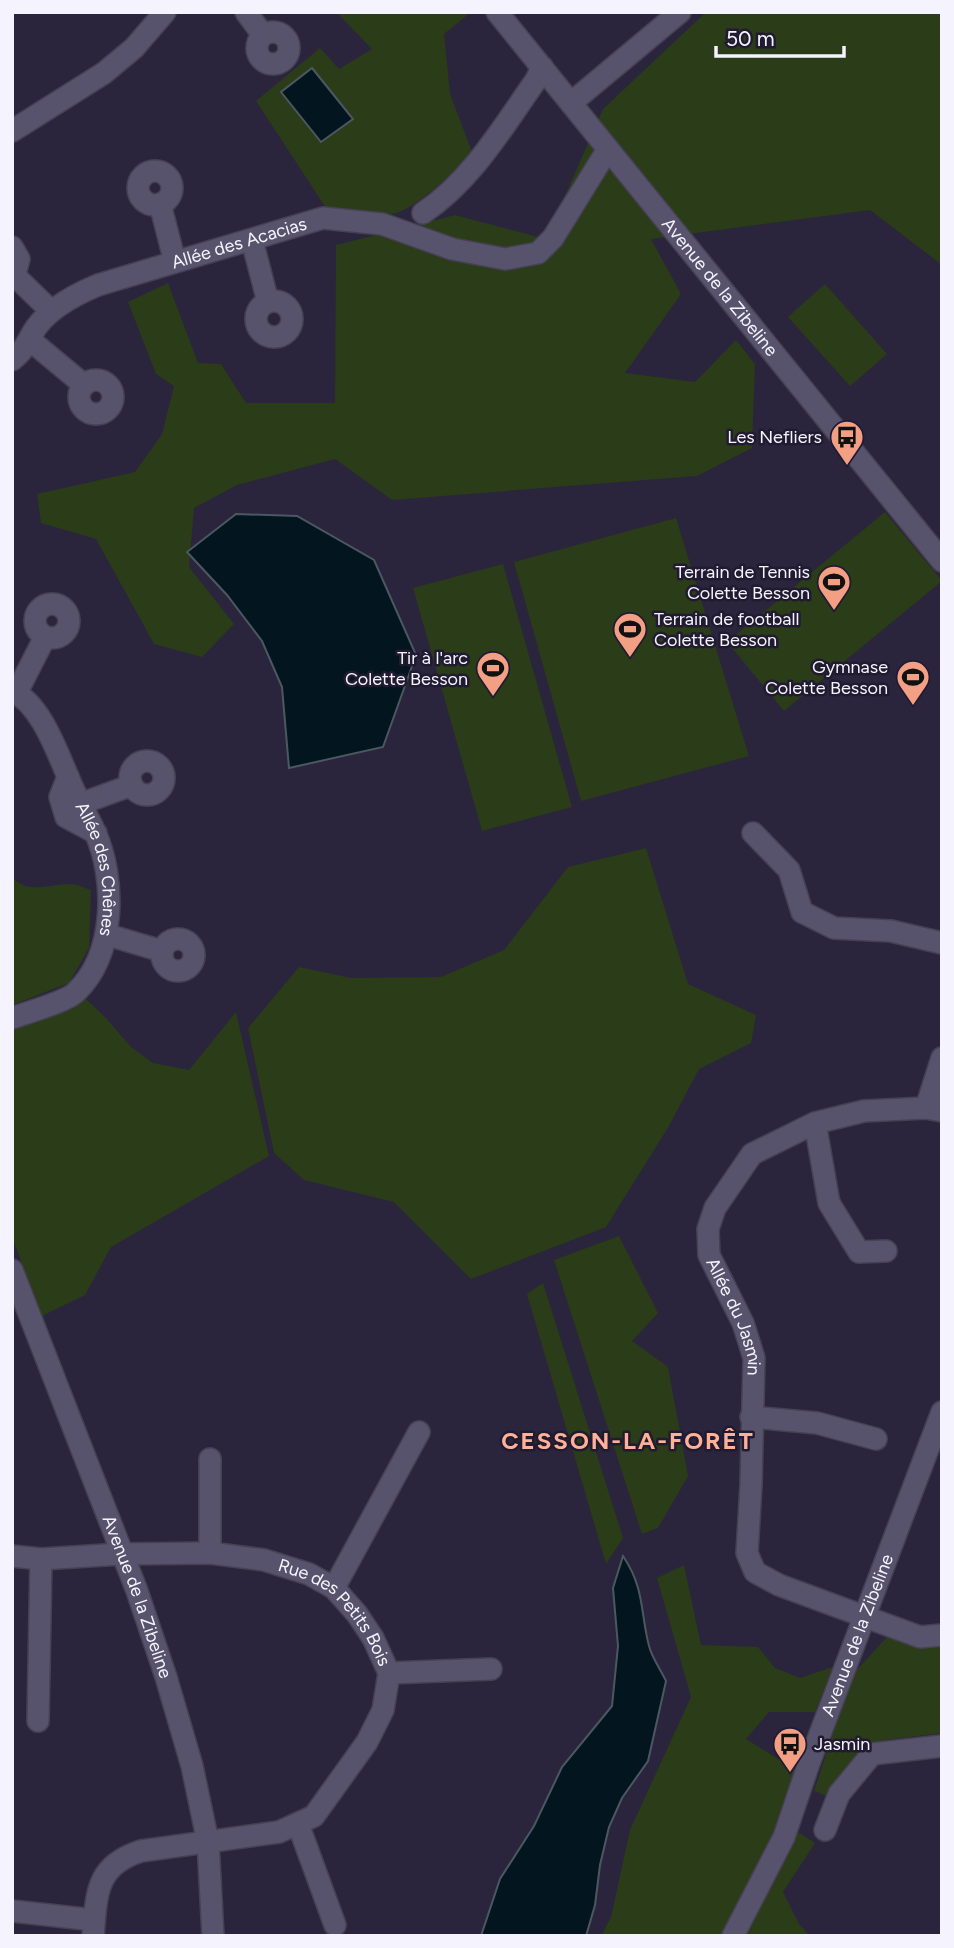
<svg xmlns="http://www.w3.org/2000/svg" width="954" height="1948" font-family="Figtree,sans-serif">
<style>
.green{fill:#2a3c18}
.water{fill:#03151e;stroke:#4c5861;stroke-width:2}
.lines{fill:none;stroke-linecap:round;stroke-linejoin:round}
.minor-casing{stroke:#454052;stroke-width:24}
.minor{stroke:#58536d;stroke-width:21}
.labels{text-anchor:middle;stroke-width:5;stroke-linejoin:round;paint-order:stroke}
.street-label{font-size:18px;fill:#f5f3fd;stroke:#211b31}
.poi-label{font-size:18px;fill:#f5f3fd;stroke:#211b31;text-anchor:end}
.district-label{font-size:24px;font-weight:bold;letter-spacing:2px;fill:#ffb096;stroke:#211b31}
</style>
<rect width="100%" height="100%" fill="#2a253c"/>
<g class="green">
<path d="M 342,12 L 471,12 L 444,34 L 450,94 L 472,152 C 456,170 415,211 391,214 C 372,216 345,210 326,208 L 256,101 L 320,48 L 339,69 L 372,49 L 339,15 Z"/>
<polygon points="706,12 942,12 942,265 870,210 651,239 681,294 625,373 695,382 736,340 755,364 752,448 697,476 392,500 335,459 237,485 194,508 189,567 234,624 202,657 154,644 96,539 41,523 37,494 135,472 162,434 174,386 156,374 128,302 168,283 198,363 221,364 246,403 335,403 336,245 455,215 546,239 603,109"/>
<polygon points="825,284 887,354 850,386 788,317"/>
<polygon points="885,512 942,581 784,711 727,642"/>
<polygon points="676,518 749,756 581,801 514,562"/>
<polygon points="503,564 572,807 482,831 413,588"/>
<polygon points="646,848 688,984 756,1015 751,1043 699,1069 669,1126 606,1227 471,1279 394,1202 304,1180 274,1153 248,1028 299,967 351,978 441,977 504,950 568,867"/>
<path d="M 12,877 C 28,895 49,884 70,884 C 77,884 85,888 91,890 L 89,948 L 69,983 L 12,1005 Z"/>
<polygon points="83,996 106,1018 131,1047 153,1063 189,1070 236,1012 269,1156 111,1247 85,1295 42,1316 12,1237 12,1023"/>
<polygon points="619,1236 658,1313 632,1341 668,1367 688,1476 658,1528 642,1534 554,1260"/>
<polygon points="543,1283 623,1538 606,1564 527,1294"/>
<polygon points="684,1565 701,1645 758,1647 775,1668 800,1678 833,1667 815,1712 769,1712 746,1739 799,1772 761,1868 729,1936 601,1936 611,1917 630,1830 691,1697 657,1578"/>
<polygon points="887,1637 936,1647 942,1645 942,1733 885,1740 834,1785 827,1796 814,1791 852,1675"/>
<polygon points="798,1832 815,1843 783,1892 799,1924 810,1936 744,1936"/>
</g>
<g class="water">
<polygon points="312,68 353,119 321,142 281,92"/>
<polygon points="236,514 297,516 374,560 416,655 383,747 289,768 282,687 262,641 227,595 187,552"/>
<path d="M 623,1556 C 645,1589 640,1611 649,1646 C 652,1658 661,1670 666,1681 L 648,1761 L 622,1798 L 609,1827 L 600,1865 L 595,1905 L 586,1936 L 481,1936 L 500,1879 L 534,1826 L 562,1767 L 612,1706 L 618,1646 L 613,1588 Z"/>
</g>
<g class="lines">
<defs>
<g id="minor">
<polyline points="246,12 263,35"/>
<path id="s1" d="M 497,12 L 942,561"/>
<circle cx="273" cy="48" r="16"/>
<polyline points="571,103 680,12"/>
<polyline points="12,131 104,73 134,48 165,12"/>
<circle cx="155" cy="188" r="17"/>
<polyline points="160,204 175,262"/>
<path d="M 423,213 C 472,180 503,127 536,80 L 542,67"/>
<polyline points="252,240 268,302"/>
<polyline points="12,247 19,259 16,270 12,274"/>
<polyline points="13,274 51,311"/>
<circle cx="274" cy="319" r="18"/>
<polyline points="30,340 84,385"/>
<path id="s2" d="M 12,360 C 24,350 25,346 32,334 C 45,310 74,295 98,285 L 323,218 L 382,224 L 452,249 L 505,259 L 538,253 L 553,238 L 608,149"/>
<circle cx="96" cy="397" r="17"/>
<circle cx="52" cy="621" r="17"/>
<path id="s3" d="M 12,691 C 41,704 57,752 69,779 C 76,797 87,814 95,832 C 116,879 116,954 76,992 C 68,1001 26,1013 12,1018"/>
<polyline points="17,692 45,637"/>
<circle cx="147" cy="778" r="17"/>
<polyline points="68,777 60,797 66,817 96,833"/>
<polyline points="80,804 132,785"/>
<polyline points="753,833 789,870 802,912 834,928 891,931 942,943"/>
<polyline points="108,935 162,951"/>
<circle cx="178" cy="955" r="16"/>
<polyline points="926,1108 942,1058"/>
<path id="s4" d="M 942,1111 L 926,1108 L 864,1111 L 815,1123 L 752,1154 L 715,1208 L 708,1229 L 709,1255 L 743,1323 L 754,1358 L 751,1485 L 747,1553 L 755,1572 L 779,1585 L 920,1637 L 942,1635"/>
<polyline points="815,1123 829,1203 859,1252 886,1251"/>
<path id="s5" d="M 12,1270 L 137,1591 L 166,1677 L 192,1766 L 208,1842 L 213,1936"/>
<polyline points="751,1417 817,1423 876,1439"/>
<polyline points="210,1553 210,1459"/>
<path id="s6" d="M 12,1556 L 41,1559 L 121,1554 L 210,1553 L 264,1560 L 309,1574 L 334,1588 L 357,1614 L 373,1638 L 389,1673 L 383,1710 L 367,1742 L 314,1816 L 279,1832 L 141,1851 C 95,1866 97,1893 93,1936"/>
<polyline points="334,1588 419,1432"/>
<polyline points="389,1673 491,1669"/>
<polyline points="38,1721 41,1559"/>
<polyline points="298,1824 335,1925"/>
<polyline points="825,1830 839,1794 872,1754 942,1746"/>
<polyline points="12,1911 94,1920"/>
<path id="s7" d="M 733,1936 L 784,1837 L 809,1763 L 942,1412"/>
</g>
</defs>
<use href="#minor" class="minor-casing"/>
<use href="#minor" class="minor"/>
</g>
<defs>
<symbol id="bus-pin" viewBox="-11 -11 22 30"><path d="M0 17L-7.5 6A9.5 9.5 0 1 1 7.5 6Z" fill="#f39f84" stroke="#211b31"/><path d="M-5-6H5V4H4V6H2V4H-2V6H-4V4H-5ZM-3.5-4V0h7V-4ZM-3.5 1.2v1.5H-2V1.2ZM2 1.2v1.5H3.5V1.2Z" fill="#111"/></symbol>
<symbol id="stadium-pin" viewBox="-11 -11 22 30"><path d="M0 17L-7.5 6A9.5 9.5 0 1 1 7.5 6Z" fill="#f39f84" stroke="#211b31"/><path d="M0-5a6.5 5 0 1 0 0 10a6.5 5 0 1 0 0-10ZM-3.5-1.8h7v3.6h-7Z" fill="#111"/></symbol>
</defs>
<g fill-rule="evenodd">
<use href="#bus-pin" x="828" y="418" width="38" height="52"/>
<use href="#stadium-pin" x="815" y="563" width="38" height="52"/>
<use href="#stadium-pin" x="611" y="610" width="38" height="52"/>
<use href="#stadium-pin" x="474" y="649" width="38" height="52"/>
<use href="#stadium-pin" x="894" y="658" width="38" height="52"/>
<use href="#bus-pin" x="771" y="1725" width="38" height="52"/>
</g>
<g class="labels">
<g class="street-label">
<text dy="6" stroke="none"><textPath href="#s2" startOffset="264">Allée des Acacias</textPath></text>
<text dy="6" stroke="none"><textPath href="#s1" startOffset="354">Avenue de la Zibeline</textPath></text>
<text dy="6" stroke="none"><textPath href="#s3" startOffset="203">Allée des Chênes</textPath></text>
<text dy="6" stroke="none"><textPath href="#s4" startOffset="380">Allée du Jasmin</textPath></text>
<text dy="6" stroke="none"><textPath href="#s5" startOffset="350">Avenue de la Zibeline</textPath></text>
<text dy="6" stroke="none"><textPath href="#s6" startOffset="345">Rue des Petits Bois</textPath></text>
<text dy="6" stroke="none"><textPath href="#s7" startOffset="326">Avenue de la Zibeline</textPath></text>
</g>
<g class="poi-label">
<text x="822" y="443">Les Nefliers</text>
<text x="810" y="578">Terrain de Tennis<tspan x="810" dy="21">Colette Besson</tspan></text>
<text x="654" y="625" text-anchor="start">Terrain de football<tspan x="654" dy="21">Colette Besson</tspan></text>
<text x="468" y="664">Tir à l'arc<tspan x="468" dy="21">Colette Besson</tspan></text>
<text x="888" y="673">Gymnase<tspan x="888" dy="21">Colette Besson</tspan></text>
<text x="814" y="1750" text-anchor="start">Jasmin</text>
</g>
<g class="district-label">
<text x="628" y="1449">CESSON-LA-FORÊT</text>
</g>
</g>
<rect width="954" height="1948" fill="none" stroke="#f5f3fd" stroke-width="28"/>
<path d="M716 46v10h128v-10" fill="none" stroke="#f5f3fd" stroke-width="3.5"/>
<text x="726" y="46" font-size="21" fill="#f5f3fd" stroke="#211b31" stroke-width="5" paint-order="stroke">50 m</text>
</svg>
